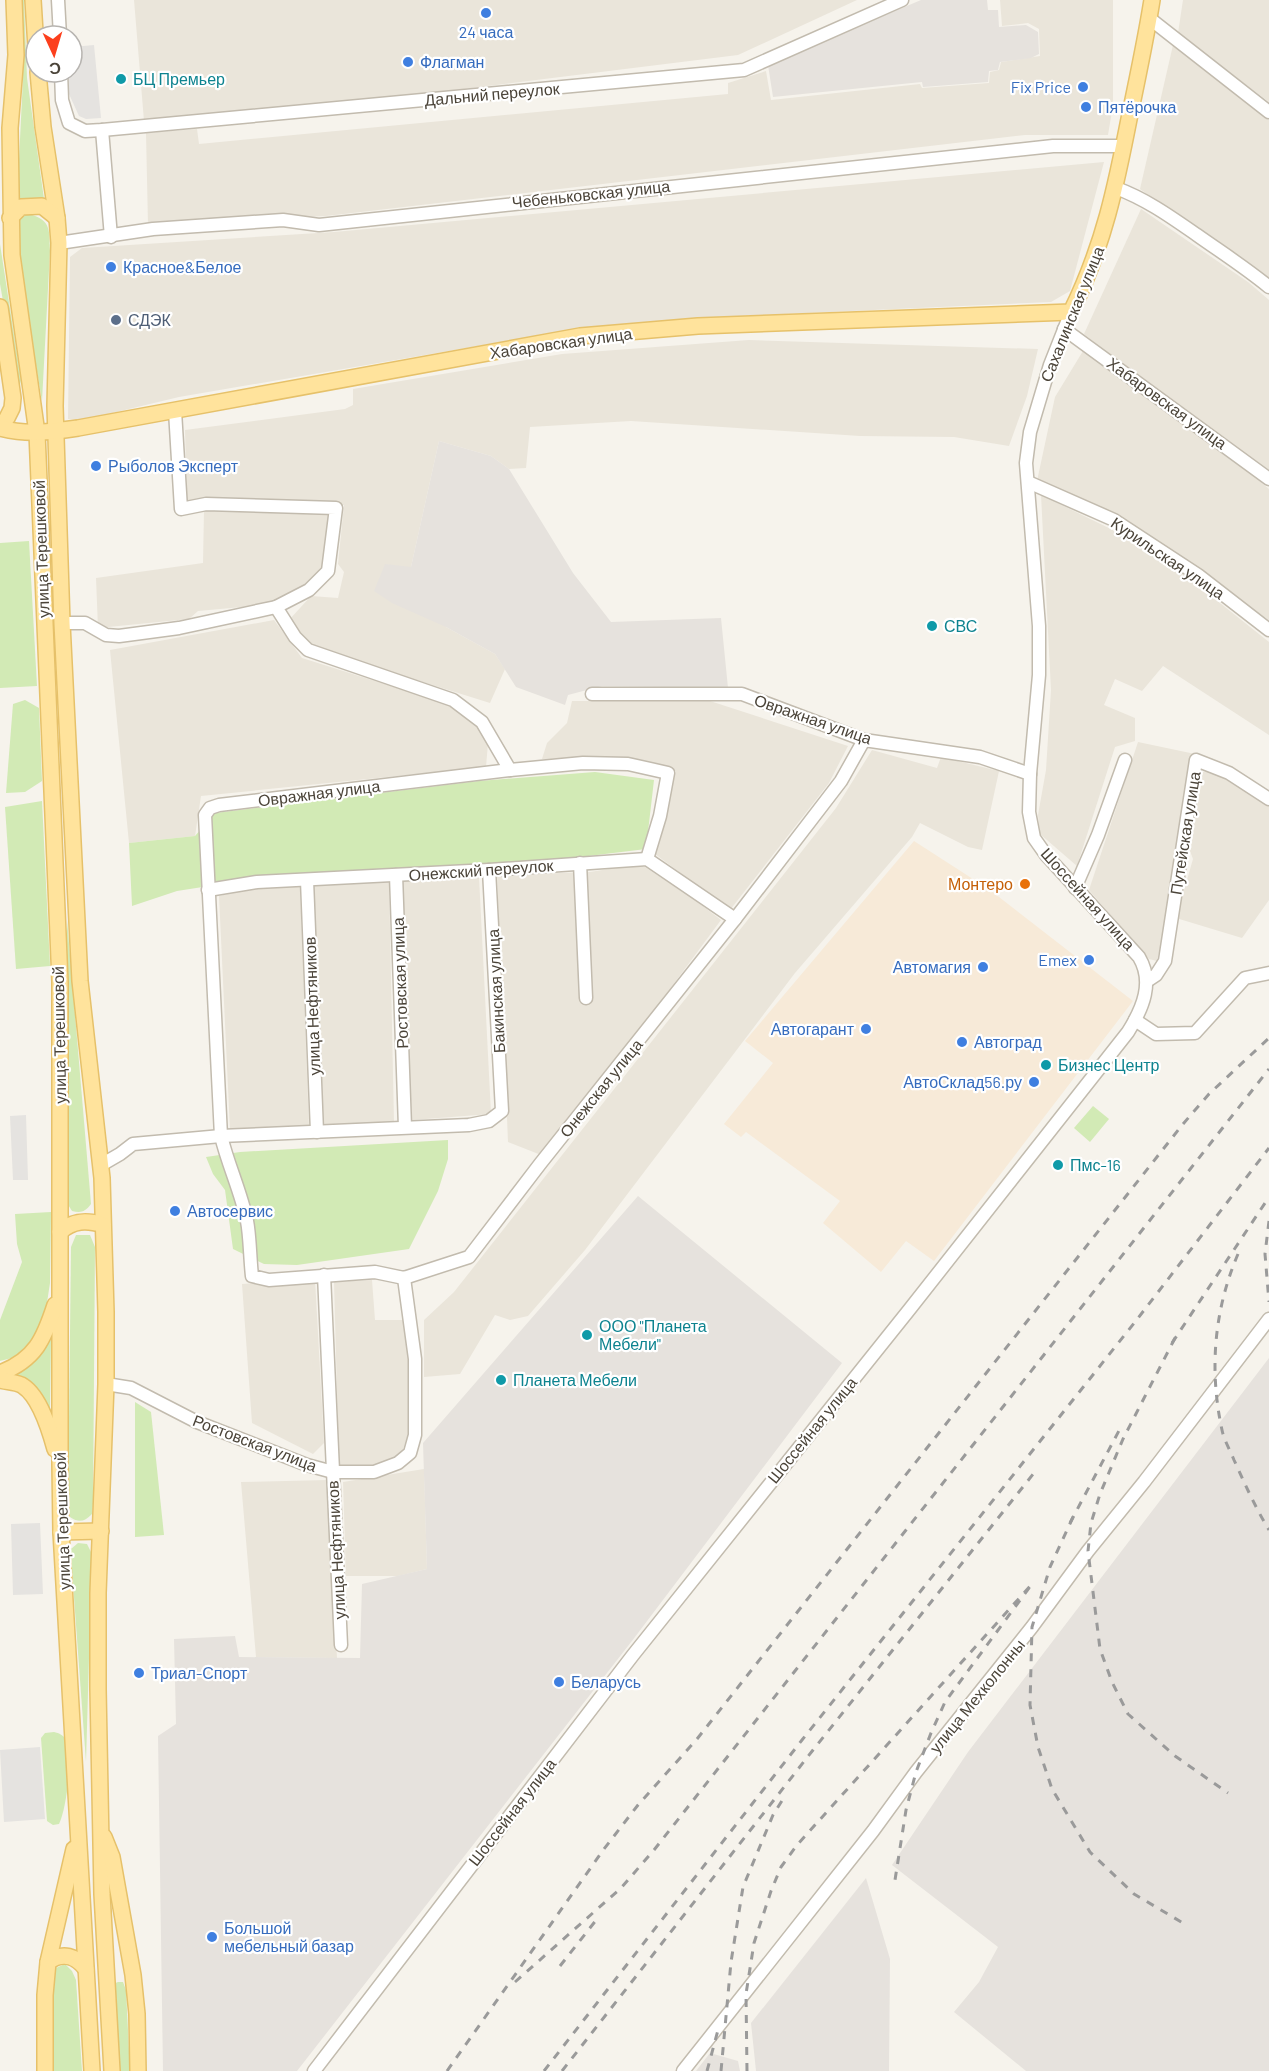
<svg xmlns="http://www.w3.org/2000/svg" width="1269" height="2071" font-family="Barlow,sans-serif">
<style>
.residential{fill:#eae5da}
.commercial{fill:#f7ead8}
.industrial{fill:#e6e2dd}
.green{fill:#d2eab5}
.parking{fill:#e5e3e0}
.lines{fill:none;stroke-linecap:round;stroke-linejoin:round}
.minor-casing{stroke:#c2bbae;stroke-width:15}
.major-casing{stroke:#e6c16a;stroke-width:18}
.minor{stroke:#fff;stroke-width:12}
.major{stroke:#ffe39c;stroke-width:15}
.rail{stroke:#9a9a9a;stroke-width:3;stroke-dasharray:8 8;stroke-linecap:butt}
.shop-dot{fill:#3f7fe0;stroke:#fff;stroke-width:2}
.culture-dot{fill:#0f9aa8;stroke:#fff;stroke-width:2}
.service-dot{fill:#5c6f8a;stroke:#fff;stroke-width:2}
.food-dot{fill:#e8710a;stroke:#fff;stroke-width:2}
.labels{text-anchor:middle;stroke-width:4.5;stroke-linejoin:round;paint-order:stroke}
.shop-label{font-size:16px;fill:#366cbe;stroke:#fff;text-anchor:start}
.culture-label{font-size:16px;fill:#0d838f;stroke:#fff;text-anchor:start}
.street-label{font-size:16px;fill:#4b4439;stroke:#fff}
.service-label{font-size:16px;fill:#4e5e75;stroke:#fff;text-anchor:start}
.food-label{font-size:16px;fill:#c56008;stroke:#fff;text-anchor:end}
</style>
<rect width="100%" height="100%" fill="#f6f3ec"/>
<g class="residential">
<polygon points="134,0 857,0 738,55 334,105 144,121"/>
<polygon points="1000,0 1113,0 1113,105 1108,135 1025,135 326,216 148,225 146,133 197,129 199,144 728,94 728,83 766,71 771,100 920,84 922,88 989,83 990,72 999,70 1001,62 1040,56 1039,29 1028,23 1002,26"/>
<polygon points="1183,0 1269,0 1269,102 1178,33"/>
<polygon points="1173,45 1269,120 1269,285 1140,189"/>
<polygon points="1104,162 1070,291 1051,302 697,318 571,330 179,397 83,420 68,419 70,257 82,248 334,232"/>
<polygon points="1141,209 1248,282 1269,300 1269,481 1084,334"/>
<polygon points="749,340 1038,349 1027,396 1009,446 954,437 860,436 631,421 530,427 526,468 509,469 491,456 439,441 411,567 446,627 495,654 505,669 490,703 305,645 289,620 311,596 338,598 344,572 338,564 344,505 187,501 185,430 345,409 353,405 353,389 562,354"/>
<polygon points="1083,351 1232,458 1269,489 1269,620 1097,505 1037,481 1055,397"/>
<polygon points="1041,495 1152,549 1269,642 1269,735 1163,666 1142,691 1115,679 1104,705 1135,718 1135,741 1115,747 1077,866 1040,834 1038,815 1046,770 1051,690"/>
<polygon points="204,510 331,514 329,541 319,576 274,604 198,611 189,619 98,628 96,578 203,563"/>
<polygon points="274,620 302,658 451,705 476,721 488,743 486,767 201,796 195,836 129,843 110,650"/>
<polygon points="572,701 710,701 848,746 829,783 730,910 655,854 676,771 624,757 542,759 547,743 567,723"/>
<polygon points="1138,742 1195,754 1168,913 1157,961 1149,959 1089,890"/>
<polygon points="872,750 937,768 941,757 999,771 982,850 968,847 920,823 912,837 795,973 585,1250 528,1316 510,1320 495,1315 460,1374 424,1377 424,1320 454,1292 836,808"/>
<polygon points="1217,771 1269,805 1269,900 1242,938 1176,918 1193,859 1187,843 1200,772"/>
<polygon points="633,865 645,867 695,900 721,920 601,1082 541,1155 508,1142 497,875 590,872"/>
<polygon points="479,877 491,1114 412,1120 400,879"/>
<polygon points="389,881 394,1122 320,1127 311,885"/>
<polygon points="300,885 309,1127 230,1130 219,896 259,887"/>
<polygon points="315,1279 324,1443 313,1454 252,1423 242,1284"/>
<polygon points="372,1280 375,1320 404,1320 411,1368 411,1425 401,1455 380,1465 339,1465 334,1282"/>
<polygon points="424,1469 427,1569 398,1576 346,1576 343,1482"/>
<polygon points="328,1480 337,1658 256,1657 241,1482"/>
</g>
<polygon class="commercial" points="914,841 990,890 1133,1001 934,1261 906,1241 881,1272 823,1223 840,1201 746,1132 741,1137 724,1124 773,1063 745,1041"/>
<g class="industrial">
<polygon points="921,0 987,0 988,10 998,10 999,27 1026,25 1038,32 1039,54 1031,58 1000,62 998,70 989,71 988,82 923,87 922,82 773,97 768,65"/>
<polygon points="439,441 491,456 509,469 573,573 611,622 721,618 728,688 602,686 568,695 565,705 516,687 495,654 446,627 392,603 374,591 385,564 411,567"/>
<polygon points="638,1196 842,1363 635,1637 297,2071 163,2071 158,1736 176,1724 174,1639 235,1636 239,1657 360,1658 362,1584 427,1569 423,1443"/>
<polygon points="1269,1358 1269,2071 1026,2071 954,2012 979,1982 998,1947 892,1865 968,1752"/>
<polygon points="866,1878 890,1959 889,2071 756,2071 751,2023"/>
<polygon points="710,2053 738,2061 740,2071 696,2071"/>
</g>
<g class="green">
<polygon points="20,0 24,0 27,78 44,199 31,198 17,200 23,78"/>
<path d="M 29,214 C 52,220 49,231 50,251 L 42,401 L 17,253 L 16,222 L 23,216 Z"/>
<polygon points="0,244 21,380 20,385 17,380 0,284"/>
<polygon points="29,541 37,686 0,688 0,543"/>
<polygon points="25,700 39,708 42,781 25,792 6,793 13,704"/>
<polygon points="595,772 654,780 646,849 572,858 241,881 177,891 132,906 129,843 195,836 215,813 479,781"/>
<polygon points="42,801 50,966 16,969 5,807"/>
<path d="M 67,920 L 91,1204 C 85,1212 81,1213 72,1211 L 67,1203 Z"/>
<polygon points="1093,1106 1109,1119 1090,1142 1074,1128"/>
<polygon points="448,1140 448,1159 438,1191 409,1249 297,1265 264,1264 233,1249 225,1190 213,1174 206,1157 240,1152"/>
<polygon points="51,1212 50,1283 46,1309 35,1336 16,1357 0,1361 0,1320 22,1262 17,1244 15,1214"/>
<path d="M 76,1235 L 90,1235 L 95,1247 L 93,1504 L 92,1514 C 84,1522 79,1523 70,1517 L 68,1504 L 71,1247 Z"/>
<path d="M 51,1339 L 50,1409 C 40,1393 31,1383 15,1375 C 31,1365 40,1355 51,1339 Z"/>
<polygon points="135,1402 151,1412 164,1535 135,1537"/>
<polygon points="78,1543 87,1544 92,1554 86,1762 71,1556 71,1549"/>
<path d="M 54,1732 C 59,1733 63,1735 65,1739 C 73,1757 67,1807 59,1824 L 53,1825 L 47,1821 L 41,1738 L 45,1733 Z"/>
<polygon points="65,1964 72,1971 76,1980 82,2071 52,2071 52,1979 56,1968"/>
<polygon points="118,1982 123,1982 126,1990 130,2071 118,2071 113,1984"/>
</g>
<g class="parking">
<polygon points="94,45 101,118 86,119 79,116 69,94 68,72 72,72 72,47"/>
<polygon points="26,1115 28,1180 13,1180 10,1116"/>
<polygon points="40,1523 43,1594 13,1595 11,1524"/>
<polygon points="40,1747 45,1819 4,1822 0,1750"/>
</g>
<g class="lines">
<defs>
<g id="minor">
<polyline points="58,0 60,36"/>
<polyline points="1149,18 1269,112"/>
<polyline points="61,72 62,100 69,123 85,131 102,130 744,70 902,0"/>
<polyline points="102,130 111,237"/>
<path d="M 1116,188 C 1146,199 1171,217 1197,235 C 1221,252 1246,268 1269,287"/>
<polyline points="59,243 153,229 283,220 319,225 1053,146 1124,146"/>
<polyline points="1064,329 1269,479"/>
<polyline points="175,411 181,509 206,504 336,508 328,571 309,590 276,607 295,637 308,650 453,700 482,722 510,770 583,763 628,764 668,773 660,816 647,859"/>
<polyline points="1028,482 1114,520 1198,575 1269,630"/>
<polyline points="62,623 85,623 106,635 119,636 179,628 276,607"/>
<polyline points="592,694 742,694 864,740 980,757 1030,774"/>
<path d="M 510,770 L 219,805 L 210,808 L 205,815 L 221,1136 C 228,1165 241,1192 247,1221 C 250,1236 250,1259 252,1276 L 269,1280 L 375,1272 L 404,1278 L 469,1257 L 540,1164 L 735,919 L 841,781 L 864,740"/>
<polyline points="580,863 586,998"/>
<polyline points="396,875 405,1127"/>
<polyline points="307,880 317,1132"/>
<polyline points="1075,888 1098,835 1125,760"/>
<polyline points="208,890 257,882 489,870 647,859 735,919"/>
<polyline points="1147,981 1156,975 1165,961 1196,760 1229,773 1269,799"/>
<polyline points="1135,1020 1156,1034 1195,1033 1245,978 1269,973"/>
<polyline points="101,1165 120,1154 133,1144 221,1136 469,1125 489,1121 502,1111 489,870"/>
<polyline points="324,1275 341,1645"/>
<polyline points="106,1384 131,1388 197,1422 307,1465 333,1472 374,1472 398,1463 410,1453 415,1435 415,1359 404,1278"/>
<path d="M 314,2071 L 633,1655 L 909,1310 L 1128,1032 C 1143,1008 1154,982 1139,957 L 1046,855 L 1034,838 L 1029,812 L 1030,774 L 1039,675 L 1039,626 L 1026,463 L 1030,432 L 1050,365 L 1071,312"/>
<polyline points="683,2071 873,1831 916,1772 1032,1627 1088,1551 1144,1482 1269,1319"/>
</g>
<g id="major">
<polyline points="14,0 16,55 10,128 12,255 37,433 60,982 60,1464 61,1532 92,2071"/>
<polyline points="33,0 36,48"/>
<polyline points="38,72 43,127 57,218 59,243 55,406 62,623 80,981 102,1178 106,1312 106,1384 98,1593 98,1689 102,1894 112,2071"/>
<polyline points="10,218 21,207 42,206 57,218"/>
<polyline points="0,307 13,398 12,408 7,418"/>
<path d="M 0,428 C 26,435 51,432 78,428 L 580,336 L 698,326 L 1071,312 C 1104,245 1116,186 1130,114 C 1138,76 1146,38 1152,0"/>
<path d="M 60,1232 C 73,1220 87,1220 103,1225"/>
<path d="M 0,1373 C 35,1360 44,1339 55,1305"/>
<path d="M 0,1380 C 7,1382 18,1382 23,1386 C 40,1397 50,1431 55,1449"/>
<polyline points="61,1532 101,1531"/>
<polyline points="104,1837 112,1857 133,1975 137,2014 138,2071"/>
<path d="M 48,1962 C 63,1951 76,1956 86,1969"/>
<polyline points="45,2071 45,1995 48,1962 74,1849"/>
</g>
</defs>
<use href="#minor" class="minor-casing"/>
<use href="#major" class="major-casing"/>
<use href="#minor" class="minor"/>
<use href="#major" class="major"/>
<g class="rail">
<polyline points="1269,1221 1265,1254 1269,1302"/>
<path d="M 1238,1254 C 1214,1310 1209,1370 1222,1430 C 1224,1440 1230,1450 1234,1460 C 1245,1484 1255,1507 1269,1530"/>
<polyline points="1175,1338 1123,1439 1100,1494 1091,1523 1088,1551 1100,1649 1112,1682 1128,1714 1175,1756 1228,1793"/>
<polyline points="1172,1343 1269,1197"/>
<polyline points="1073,1517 1050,1567 1032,1627 1030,1705 1038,1747 1052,1789 1090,1852 1134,1894 1188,1926"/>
<polyline points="1070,1523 1122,1425"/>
<polyline points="560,1966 597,1919"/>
<polyline points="515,1982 621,1888 654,1850 1269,1069"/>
<polyline points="447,2071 604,1849 638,1805 697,1739 1183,1124 1209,1094 1269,1038"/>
<polyline points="544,2071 802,1740 1135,1322 1269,1148"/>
<polyline points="562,2071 813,1750 1034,1473"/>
<polyline points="707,2071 718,2030"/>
<polyline points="721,2071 731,1962 743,1887 773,1815 783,1799"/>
<polyline points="747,2071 746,1994 754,1943 771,1891 781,1867 797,1845 1032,1584 945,1702 931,1733 916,1772 906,1810 895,1880"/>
</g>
</g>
<g class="shop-dot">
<circle cx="486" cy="13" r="6"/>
<circle cx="408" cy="62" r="6"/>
<circle cx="1083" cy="87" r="6"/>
<circle cx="1086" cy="107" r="6"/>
<circle cx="111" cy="267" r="6"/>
<circle cx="96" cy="466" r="6"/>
<circle cx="1089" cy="960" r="6"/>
<circle cx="983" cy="967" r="6"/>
<circle cx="866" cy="1029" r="6"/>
<circle cx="962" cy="1042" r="6"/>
<circle cx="1034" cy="1082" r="6"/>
<circle cx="175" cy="1211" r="6"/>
<circle cx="139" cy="1673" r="6"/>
<circle cx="559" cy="1682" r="6"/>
<circle cx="212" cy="1937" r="6"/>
</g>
<g class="culture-dot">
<circle cx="121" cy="79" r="6"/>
<circle cx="932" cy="626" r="6"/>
<circle cx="1046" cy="1065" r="6"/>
<circle cx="1058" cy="1165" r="6"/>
<circle cx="587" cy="1335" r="6"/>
<circle cx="501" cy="1380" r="6"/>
</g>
<circle class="service-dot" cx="116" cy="320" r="6"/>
<circle class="food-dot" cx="1025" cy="884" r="6"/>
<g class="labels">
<g class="shop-label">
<text x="486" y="38" text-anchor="middle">24 часа</text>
<text x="420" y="68">Флагман</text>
<text x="1071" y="93" text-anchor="end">Fix Price</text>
<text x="1098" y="113">Пятёрочка</text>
<text x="123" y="273">Красное&amp;Белое</text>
<text x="108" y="472">Рыболов Эксперт</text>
<text x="1077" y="966" text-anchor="end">Emex</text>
<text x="971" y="973" text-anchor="end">Автомагия</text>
<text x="854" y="1035" text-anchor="end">Автогарант</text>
<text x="974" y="1048">Автоград</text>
<text x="1022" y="1088" text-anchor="end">АвтоСклад56.ру</text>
<text x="187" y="1217">Автосервис</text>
<text x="151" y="1679">Триал-Спорт</text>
<text x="571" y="1688">Беларусь</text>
<text x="224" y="1934">Большой<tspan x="224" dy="18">мебельный базар</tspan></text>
</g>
<g class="culture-label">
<text x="133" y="85">БЦ Премьер</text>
<text x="944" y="632">СВС</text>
<text x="1058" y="1071">Бизнес Центр</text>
<text x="1070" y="1171">Пмс-16</text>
<text x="599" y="1332">ООО "Планета<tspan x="599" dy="18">Мебели"</tspan></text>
<text x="513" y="1386">Планета Мебели</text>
</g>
<g class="street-label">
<text transform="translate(492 94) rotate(-5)" y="6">Дальний переулок</text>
<text transform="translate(591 194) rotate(-6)" y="6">Чебеньковская улица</text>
<text transform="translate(1072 314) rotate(-68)" y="6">Сахалинская улица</text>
<text transform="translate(561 343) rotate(-8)" y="6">Хабаровская улица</text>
<text transform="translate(1167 403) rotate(36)" y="6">Хабаровская улица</text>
<text transform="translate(41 549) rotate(-92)" y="6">улица Терешковой</text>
<text transform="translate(1168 558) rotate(34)" y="6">Курильская улица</text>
<text transform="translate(813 719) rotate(19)" y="6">Овражная улица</text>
<text transform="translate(319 793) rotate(-7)" y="6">Овражная улица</text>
<text transform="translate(1185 833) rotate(-81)" y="6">Путейская улица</text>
<text transform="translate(481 870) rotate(-4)" y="6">Онежский переулок</text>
<text transform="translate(1088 899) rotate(48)" y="6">Шоссейная улица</text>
<text transform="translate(400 983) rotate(-92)" y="6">Ростовская улица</text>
<text transform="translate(496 991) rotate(-93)" y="6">Бакинская улица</text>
<text transform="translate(312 1006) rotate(-92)" y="6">улица Нефтяников</text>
<text transform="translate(59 1035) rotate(-91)" y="6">улица Терешковой</text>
<text transform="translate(601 1088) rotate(-51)" y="6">Онежская улица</text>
<text transform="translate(812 1430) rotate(-51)" y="6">Шоссейная улица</text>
<text transform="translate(255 1443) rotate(21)" y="6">Ростовская улица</text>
<text transform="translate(62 1521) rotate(-92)" y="6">улица Терешковой</text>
<text transform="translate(336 1550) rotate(-93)" y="6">улица Нефтяников</text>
<text transform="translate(977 1696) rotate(-51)" y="6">улица Мехколонны</text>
<text transform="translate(512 1812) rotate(-52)" y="6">Шоссейная улица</text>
</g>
<g class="service-label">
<text x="128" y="326">СДЭК</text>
</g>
<g class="food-label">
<text x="1013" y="890">Монтеро</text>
</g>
</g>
<g transform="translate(54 54) rotate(176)"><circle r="28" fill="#ffffff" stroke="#b7b4b0" stroke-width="1.5"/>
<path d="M0-4.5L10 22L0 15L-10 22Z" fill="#fc3f1d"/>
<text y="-9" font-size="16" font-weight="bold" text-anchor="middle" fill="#4b4439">С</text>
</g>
</svg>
